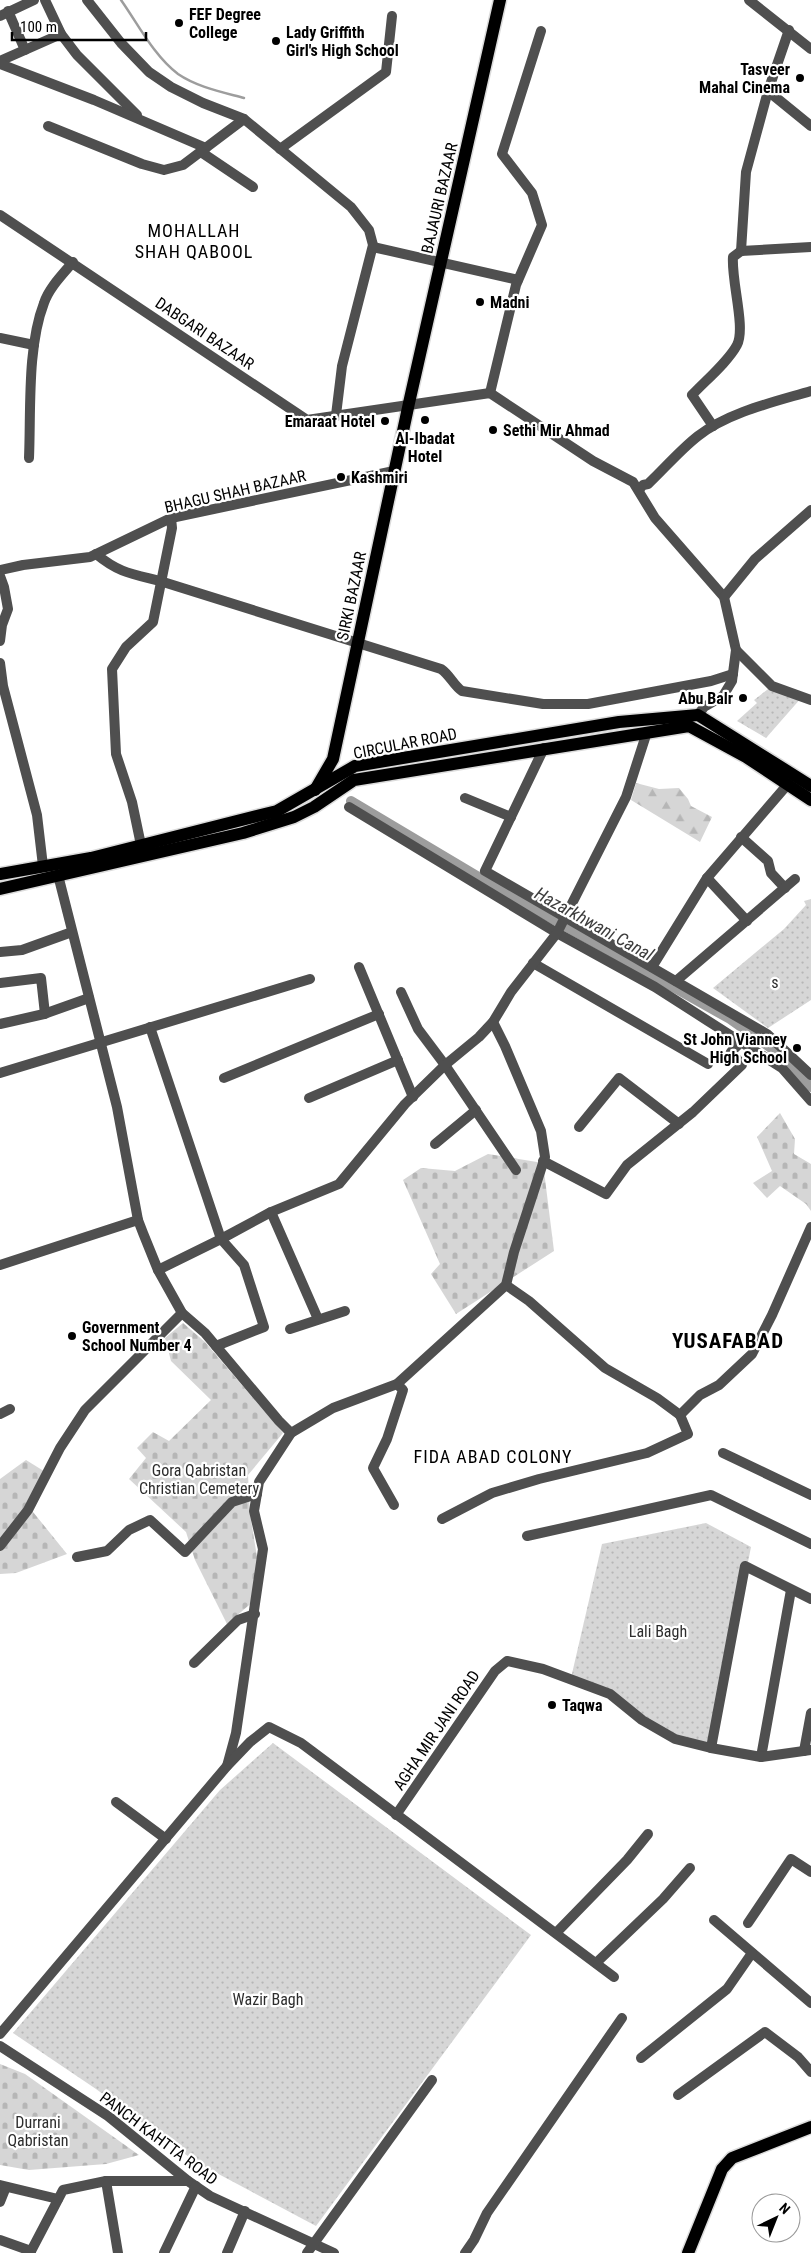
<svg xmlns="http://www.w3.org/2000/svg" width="811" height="2253" font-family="'Roboto Condensed',sans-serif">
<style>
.grass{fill:url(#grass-dots)}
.forest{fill:url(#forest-firs)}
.cemetery{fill:url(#cemetery-stones)}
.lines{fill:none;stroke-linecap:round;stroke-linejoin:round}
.stream{stroke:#9d9d9d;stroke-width:2.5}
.canal{stroke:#9d9d9d;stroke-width:10}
.major-casing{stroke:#dbdbdb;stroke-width:15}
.minor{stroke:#4f4f4f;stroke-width:10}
.major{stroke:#000;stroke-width:12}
.poi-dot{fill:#000;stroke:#fff;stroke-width:2}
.labels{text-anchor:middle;stroke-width:4.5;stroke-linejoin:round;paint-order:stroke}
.poi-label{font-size:16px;font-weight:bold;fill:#000;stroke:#fff;text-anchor:start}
.street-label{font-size:16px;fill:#000;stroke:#fff}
.park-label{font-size:16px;fill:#2d2d2d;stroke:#fff}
.neighbourhood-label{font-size:18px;letter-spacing:1px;fill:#000;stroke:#fff}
.water-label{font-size:18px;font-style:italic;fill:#3e3e3e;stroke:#fff}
.district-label{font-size:21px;font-weight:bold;letter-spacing:1px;fill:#000;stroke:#fff}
</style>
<defs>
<pattern id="grass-dots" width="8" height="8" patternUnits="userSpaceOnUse" patternTransform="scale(1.25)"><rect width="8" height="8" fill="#d6d6d6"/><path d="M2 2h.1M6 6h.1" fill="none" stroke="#b6b6b6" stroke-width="1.8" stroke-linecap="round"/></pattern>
<pattern id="forest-firs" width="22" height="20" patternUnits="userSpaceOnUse" patternTransform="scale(1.25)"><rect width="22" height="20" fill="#d6d6d6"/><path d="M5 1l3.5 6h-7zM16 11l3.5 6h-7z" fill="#b6b6b6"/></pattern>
<pattern id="cemetery-stones" width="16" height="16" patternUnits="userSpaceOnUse" patternTransform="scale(1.25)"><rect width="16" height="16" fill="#d6d6d6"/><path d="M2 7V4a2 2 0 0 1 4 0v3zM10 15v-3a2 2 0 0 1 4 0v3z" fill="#b6b6b6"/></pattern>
</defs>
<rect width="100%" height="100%" fill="#fff"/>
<g class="grass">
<polygon points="772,686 802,697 766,738 737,721 757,703 754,700"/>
<polygon points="811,899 811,1000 768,1028 713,988 784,929 806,905 804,901"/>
<polygon points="706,1523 751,1547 711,1748 675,1739 610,1694 571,1678 602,1544"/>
<polygon points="273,1743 531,1935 316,2226 196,2162 96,2089 13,2033 220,1790"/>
</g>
<polygon class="forest" points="636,783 659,789 679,788 688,799 691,806 712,817 700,842 631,800"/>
<g class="cemetery">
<polygon points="780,1113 795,1139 794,1154 811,1164 811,1211 806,1204 780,1186 767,1198 753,1183 772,1171 757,1137"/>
<polygon points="488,1154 543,1163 554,1251 456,1314 431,1274 440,1264 403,1180 421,1168 455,1171"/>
<polygon points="183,1323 205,1342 283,1433 248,1475 250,1514 258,1563 255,1600 227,1624 195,1560 186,1532 129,1479 146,1458 137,1448 153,1432 169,1441 211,1400 171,1361 165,1338"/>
<polygon points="26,1460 47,1473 29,1507 67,1554 16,1573 0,1574 0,1479"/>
<polygon points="0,2064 25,2074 139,2155 106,2164 29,2170 0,2165"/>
</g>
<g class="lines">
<path class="stream" d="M 121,0 C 138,24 154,56 178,74 C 197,87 222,92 244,98"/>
<polyline class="canal" points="351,801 487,882 730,1019 785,1058 811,1087"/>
<defs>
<g id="major">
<polyline points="315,790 333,759 409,403 500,0"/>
<polyline points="0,874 91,858 277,811 355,766 619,722 698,715 811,786"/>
<polyline points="0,889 243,833 294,817 314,807 354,780 689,726 746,757 811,800"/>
<polyline points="688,2253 722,2169 732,2158 811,2127"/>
</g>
</defs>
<use href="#major" class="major-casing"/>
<g class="minor">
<polyline points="45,0 61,34 77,55 137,115"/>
<polyline points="87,0 121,43 149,72 171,87 203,103 244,119 351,207 369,230 373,245 342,366 336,415"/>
<polyline points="749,0 811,49"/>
<polyline points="8,11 25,50"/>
<polyline points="0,16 34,0"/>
<polyline points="0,61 61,34"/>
<polyline points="0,64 94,100 206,148"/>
<polyline points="768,91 811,126"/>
<polyline points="48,126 142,164 164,170 183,165 244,119"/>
<polyline points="280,149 386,72 392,16"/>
<polyline points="201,152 253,187"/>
<polyline points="0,215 307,420 490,393 593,461 633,482 655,518 724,597 736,650 732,681 723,696 704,707 698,715"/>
<polyline points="373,247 518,280"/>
<polyline points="741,251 746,172 768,91 789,30"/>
<polyline points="741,251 811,247"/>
<polyline points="0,338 34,345"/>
<polyline points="490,393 516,285 542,225 532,193 502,154 541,31"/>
<path d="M 713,426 L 692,395 C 705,381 728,362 737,345 C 746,328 731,280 733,257 L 741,251"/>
<path d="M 29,458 C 31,411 27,347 44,303 C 49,288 62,275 73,262"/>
<path d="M 639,490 L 643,485 L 648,484 C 664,469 680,450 698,436 C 729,412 774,402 811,391"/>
<path d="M 96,554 C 119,573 132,574 160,581 L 441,669 C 450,675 454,686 462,691 L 543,704 L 588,704 L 711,681 L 733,674"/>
<polyline points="0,570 23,565 90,557 171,518 394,471"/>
<polyline points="0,576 4,587 8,609 2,625 0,641"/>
<polyline points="724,597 755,559 811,510"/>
<polyline points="736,650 772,686 811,700"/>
<polyline points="0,663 3,686 37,815 43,866"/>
<polyline points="544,748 485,871 767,1034 811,1075"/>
<polyline points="465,798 511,817"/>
<polyline points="349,807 557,933 655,987 708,1021 782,1068 811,1101"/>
<polyline points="741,837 768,861 771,873 785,888"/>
<polyline points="141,845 132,802 116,754 112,669 126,647 153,622 172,528 171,518"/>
<polyline points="58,875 117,1107 138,1220 143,1233 158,1270 182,1313 205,1333 279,1421 291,1433"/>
<polyline points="707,878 747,921"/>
<polyline points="0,952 22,950 72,932"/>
<polyline points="533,963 708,1064"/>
<polyline points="359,967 413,1097"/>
<polyline points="652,967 707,878 788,784"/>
<polyline points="676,981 795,879"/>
<polyline points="0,983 41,978 45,1014"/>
<polyline points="401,992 418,1029 445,1065 516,1170"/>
<polyline points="0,1024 44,1014 89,998"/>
<polyline points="150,1027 221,1239 244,1265 264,1327 216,1346"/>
<polyline points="0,1073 310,979"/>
<polyline points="224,1078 379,1014"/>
<polyline points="309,1098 398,1060"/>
<polyline points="579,1127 619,1078 679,1124"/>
<polyline points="435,1144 476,1110"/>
<polyline points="543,1161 606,1194 627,1165 693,1112 742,1065 731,1052 741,1042"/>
<polyline points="271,1212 318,1319"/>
<polyline points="0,1265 138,1220"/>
<polyline points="158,1270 221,1239 271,1212 339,1184 405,1104 445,1065 479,1037 493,1022 511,992 557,933 626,797 647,732"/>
<polyline points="506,1285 529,1301 605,1368 657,1398 680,1415 700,1395 719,1385 752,1354 772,1315 811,1227"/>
<polyline points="290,1329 345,1311"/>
<polyline points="0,1414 10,1409"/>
<polyline points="723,1453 811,1495"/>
<polyline points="394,1505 373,1468 387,1439 403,1390 397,1384"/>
<polyline points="442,1519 492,1493 539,1479 647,1453 688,1434 680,1415"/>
<polyline points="527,1536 711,1495 811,1544"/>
<polyline points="0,1546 28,1510 60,1448 85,1410 182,1313"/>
<polyline points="77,1557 107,1551 129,1530 150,1520 185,1552 232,1502 257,1494"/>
<polyline points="194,1663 238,1620 255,1614"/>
<polyline points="711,1748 745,1566 811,1599"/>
<polyline points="804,1751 811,1713"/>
<polyline points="761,1757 791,1590"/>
<polyline points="227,1766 236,1733 263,1549 254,1511 259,1482 291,1433 333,1408 397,1384 506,1285 514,1252 545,1157 541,1131 505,1046 493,1022"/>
<polyline points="116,1802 166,1839"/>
<polyline points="396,1815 495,1671 507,1661 543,1669 610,1694 642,1720 675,1739 711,1748 761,1757 811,1750"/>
<polyline points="714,1920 811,2003"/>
<polyline points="748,1923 791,1859 811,1872"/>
<polyline points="556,1933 627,1860 648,1834"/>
<polyline points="596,1963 663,1899 690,1868"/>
<polyline points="0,2034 227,1766 250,1742 269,1727 301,1743 614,1977"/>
<polyline points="0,2046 108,2116 188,2181 210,2196 334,2253"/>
<polyline points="641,2058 727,1989 752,1953"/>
<polyline points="678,2095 765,2032 798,2057 811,2072"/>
<polyline points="106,2181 118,2253"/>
<polyline points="0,2185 58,2199"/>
<polyline points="0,2202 6,2187"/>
<polyline points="0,2240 31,2251"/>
<polyline points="30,2253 63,2190 106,2181 188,2181"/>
<polyline points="164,2253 196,2186"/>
<polyline points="227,2253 245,2211"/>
<polyline points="307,2253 432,2080"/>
<polyline points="465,2253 474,2240 487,2213 622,2018"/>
</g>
<use href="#major" class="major"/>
</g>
<g class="poi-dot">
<circle cx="179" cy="23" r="5"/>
<circle cx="276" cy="41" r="5"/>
<circle cx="800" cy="78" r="5"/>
<circle cx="480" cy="302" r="5"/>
<circle cx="425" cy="420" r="5"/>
<circle cx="385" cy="421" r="5"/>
<circle cx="493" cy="430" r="5"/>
<circle cx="341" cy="477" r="5"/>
<circle cx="743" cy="698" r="5"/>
<circle cx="797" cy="1048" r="5"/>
<circle cx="72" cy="1336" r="5"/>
<circle cx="552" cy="1705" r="5"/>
</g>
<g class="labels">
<g class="poi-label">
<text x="189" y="20">FEF Degree<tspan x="189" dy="18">College</tspan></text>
<text x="286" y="38">Lady Griffith<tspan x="286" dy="18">Girl's High School</tspan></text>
<text x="790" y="75" text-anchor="end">Tasveer<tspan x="790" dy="18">Mahal Cinema</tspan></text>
<text x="490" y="308">Madni</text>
<text x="375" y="427" text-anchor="end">Emaraat Hotel</text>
<text x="503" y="436">Sethi Mir Ahmad</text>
<text x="425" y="444" text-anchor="middle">Al-Ibadat<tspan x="425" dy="18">Hotel</tspan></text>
<text x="351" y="483">Kashmiri</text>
<text x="733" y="704" text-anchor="end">Abu Balr</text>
<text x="787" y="1045" text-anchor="end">St John Vianney<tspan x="787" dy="18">High School</tspan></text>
<text x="82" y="1333">Government<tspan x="82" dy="18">School Number 4</tspan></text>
<text x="562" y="1711">Taqwa</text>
</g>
<g class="street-label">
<text transform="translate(439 198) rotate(-77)" y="6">BAJAURI BAZAAR</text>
<text transform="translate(205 333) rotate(34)" y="6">DABGARI BAZAAR</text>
<text transform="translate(235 491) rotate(-13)" y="6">BHAGU SHAH BAZAAR</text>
<text transform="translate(351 596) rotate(-78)" y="6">SIRKI BAZAAR</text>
<text transform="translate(405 743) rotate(-11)" y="6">CIRCULAR ROAD</text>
<text transform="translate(436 1730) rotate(-56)" y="6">AGHA MIR JANI ROAD</text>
<text transform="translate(159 2138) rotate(37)" y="6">PANCH KAHTTA ROAD</text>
</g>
<g class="park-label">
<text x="775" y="988">s</text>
<text x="199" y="1476">Gora Qabristan<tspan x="199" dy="18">Christian Cemetery</tspan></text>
<text x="658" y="1637">Lali Bagh</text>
<text x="268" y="2005">Wazir Bagh</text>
<text x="38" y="2128">Durrani<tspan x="38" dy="18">Qabristan</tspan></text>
</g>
<g class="neighbourhood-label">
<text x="194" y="237">MOHALLAH<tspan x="194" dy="21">SHAH QABOOL</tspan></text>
<text x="493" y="1463">FIDA ABAD COLONY</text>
</g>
<g class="water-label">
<text transform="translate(594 924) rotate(29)" y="6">Hazarkhwani Canal</text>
</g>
<g class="district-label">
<text x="728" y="1348">YUSAFABAD</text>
</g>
</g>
<g transform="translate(776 2218) rotate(43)"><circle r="24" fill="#ffffff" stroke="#999999"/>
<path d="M0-4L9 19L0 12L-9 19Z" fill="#000000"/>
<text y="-8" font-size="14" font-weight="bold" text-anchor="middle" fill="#000000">N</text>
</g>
<path d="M12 32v8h134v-8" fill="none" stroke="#000000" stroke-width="2.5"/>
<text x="20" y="32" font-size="15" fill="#000000" stroke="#ffffff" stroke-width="4" paint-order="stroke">100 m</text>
</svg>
